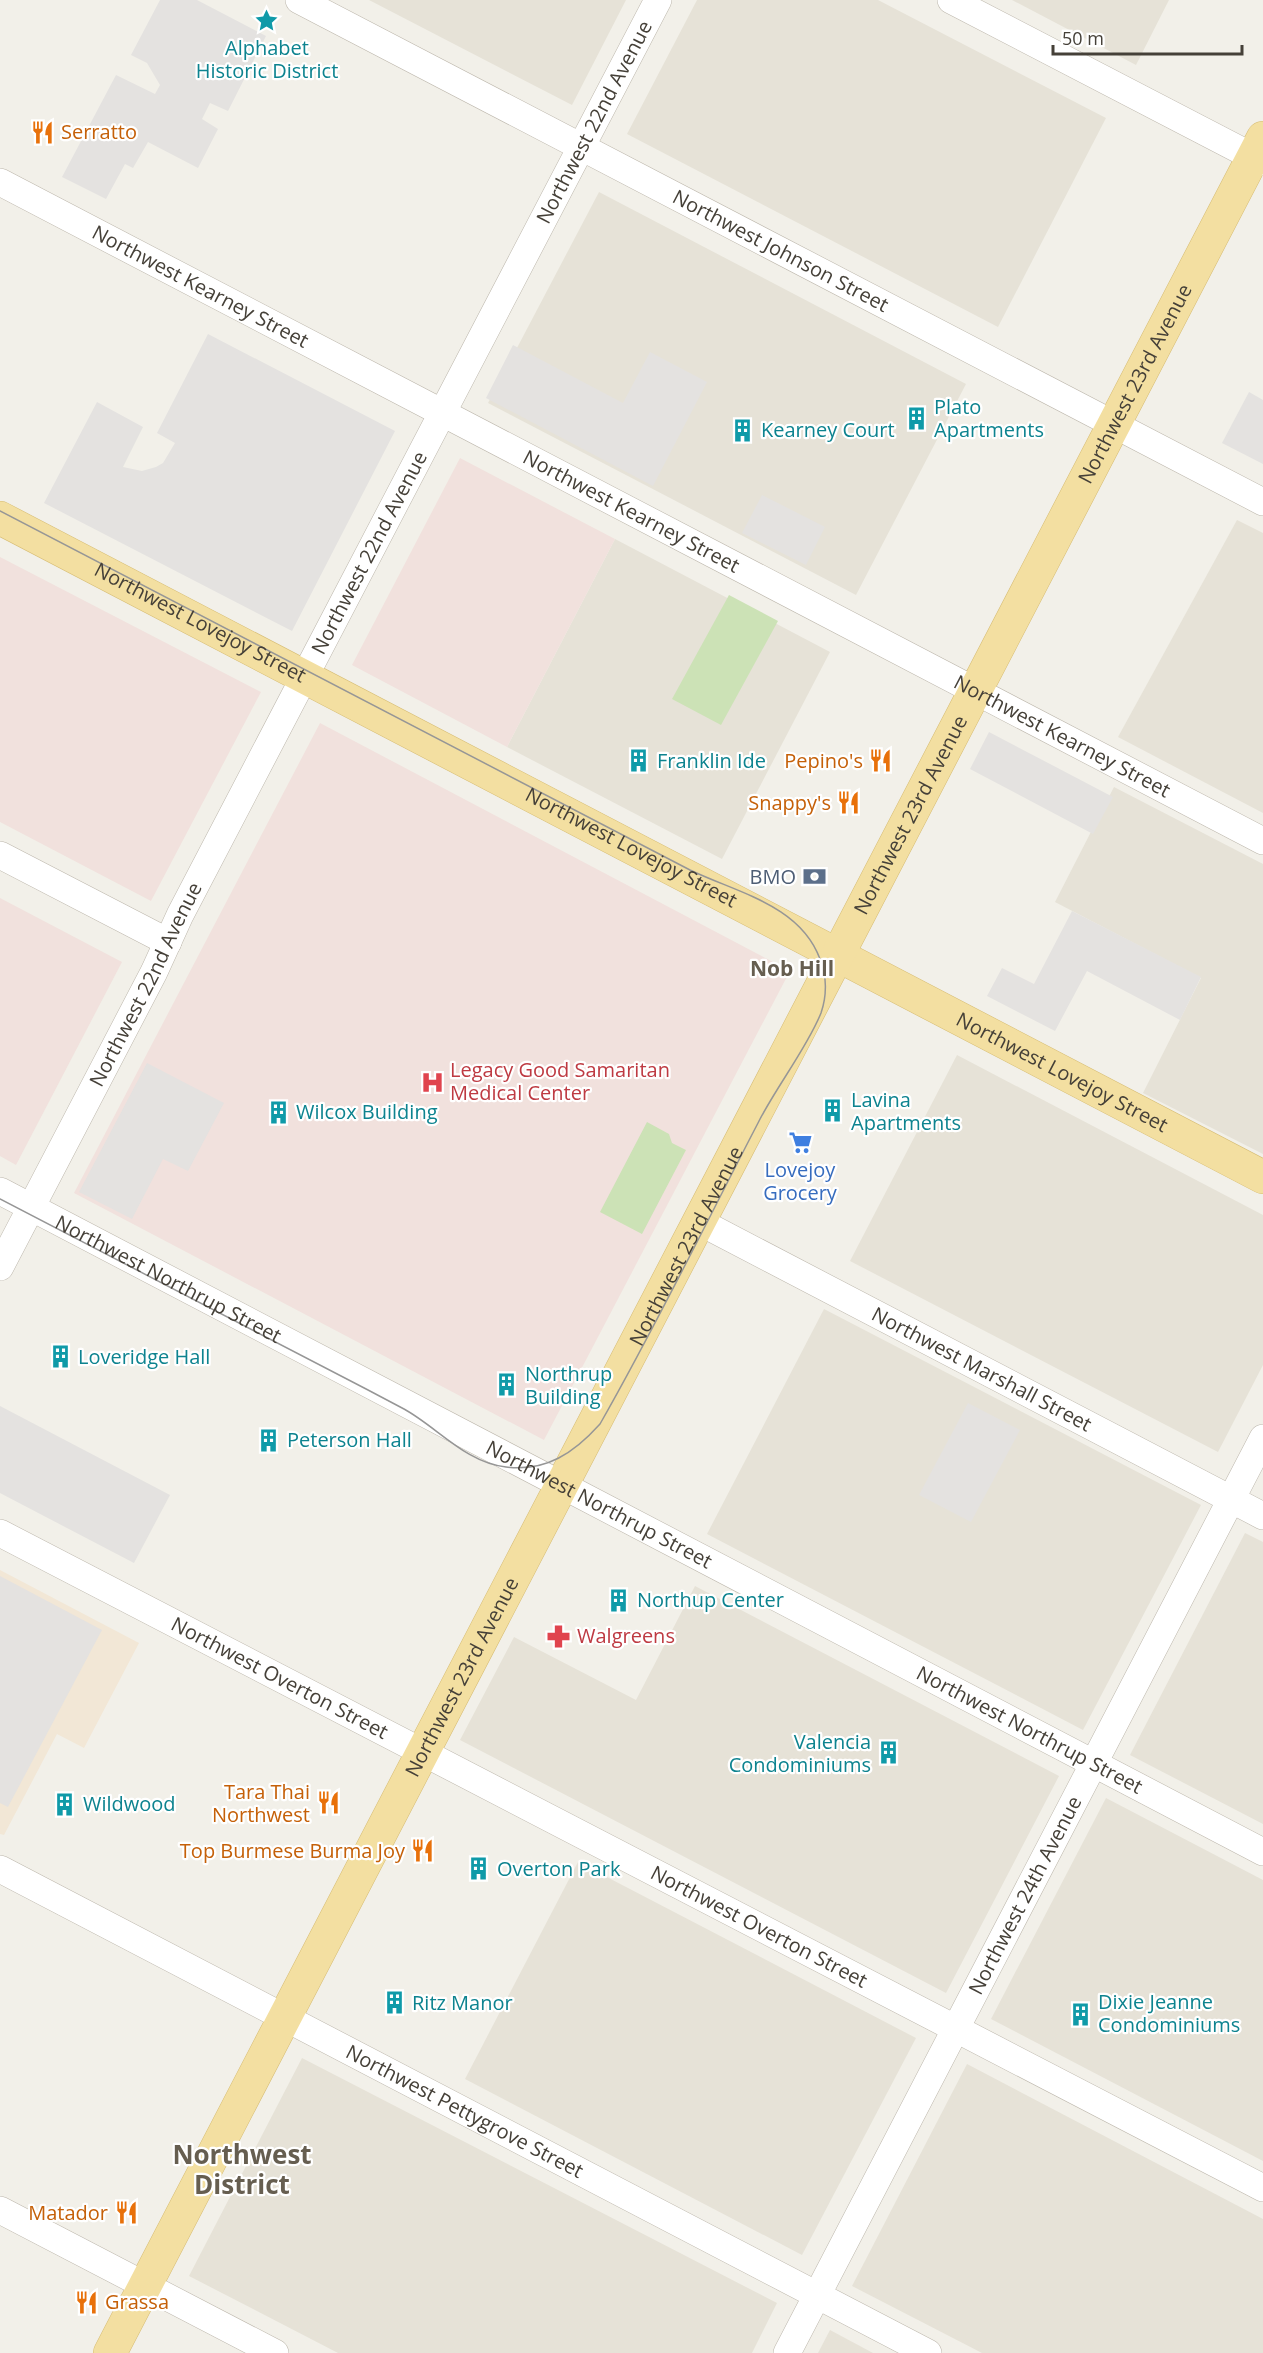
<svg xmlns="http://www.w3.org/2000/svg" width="1263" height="2353" font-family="'Open Sans',sans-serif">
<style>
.residential{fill:#e6e2d7}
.commercial{fill:#f2e7d6}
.medical{fill:#f1e1dd}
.green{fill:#cce2b6}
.parking{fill:#e4e2e0}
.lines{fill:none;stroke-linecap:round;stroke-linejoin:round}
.minor-casing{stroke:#bdb7ac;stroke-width:28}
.major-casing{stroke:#d6bc73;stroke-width:34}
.minor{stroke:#fff;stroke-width:27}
.major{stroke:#f3dfa1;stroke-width:33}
.tram{stroke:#969696;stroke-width:1.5}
.labels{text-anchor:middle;stroke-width:4.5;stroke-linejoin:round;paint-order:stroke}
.culture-label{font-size:20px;fill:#0d838f;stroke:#fff;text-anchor:start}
.street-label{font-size:20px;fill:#454038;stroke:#fff}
.food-label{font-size:20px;fill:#c56008;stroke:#fff;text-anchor:end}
.service-label{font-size:20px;fill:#4e5e75;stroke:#fff;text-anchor:end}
.health-label{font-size:20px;fill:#be3a42;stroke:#fff;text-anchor:start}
.shop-label{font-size:20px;fill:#366cbe;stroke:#fff}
.neighbourhood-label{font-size:21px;font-weight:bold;fill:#665e50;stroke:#fff}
.district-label{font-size:26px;font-weight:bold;fill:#665e50;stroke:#fff}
</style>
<rect width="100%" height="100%" fill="#f2f0e9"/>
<g class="residential">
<polygon points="369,0 626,0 572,105"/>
<polygon points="697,0 878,0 1106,118 998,327 627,134"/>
<polygon points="1012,0 1169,0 1136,65"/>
<polygon points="599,192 966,384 856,595 488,403"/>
<polygon points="1237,520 1263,533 1263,813 1118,737"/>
<polygon points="615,539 830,652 722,859 507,747"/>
<polygon points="1114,787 1263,864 1263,1154 1143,1093 1201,978 1055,902"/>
<polygon points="957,1055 1263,1215 1263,1365 1218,1452 850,1261"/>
<polygon points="824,1309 1201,1505 1083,1730 707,1534"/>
<polygon points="1245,1533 1263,1542 1263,1824 1130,1755"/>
<polygon points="695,1586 1059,1776 946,1993 460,1740 514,1637 636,1700"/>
<polygon points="1106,1798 1263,1880 1263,2161 991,2019"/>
<polygon points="578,1862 916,2038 802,2255 465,2079"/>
<polygon points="302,2058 777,2303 752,2353 338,2353 189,2276"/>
<polygon points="967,2064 1263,2219 1263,2353 982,2353 852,2286"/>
<polygon points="830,2330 873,2353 818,2353"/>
</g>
<polygon class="commercial" points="0,1570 139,1643 84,1748 57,1734 4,1835 0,1834"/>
<g class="medical">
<polygon points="460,458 615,539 507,747 352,665"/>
<polygon points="0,557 261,692 151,901 0,822"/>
<polygon points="320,723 790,971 544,1440 74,1193"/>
<polygon points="0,898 122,962 16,1165 0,1156"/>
</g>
<g class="green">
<polygon points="729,595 778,621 721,725 672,699"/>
<polygon points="647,1122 669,1134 672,1143 686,1150 642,1234 600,1212"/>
</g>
<g class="parking">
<polygon points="160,0 197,0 266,36 228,111 210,103 202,119 218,129 198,168 148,142 133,168 125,164 106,199 62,177 116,75 155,94 160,85 147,63 131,55"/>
<polygon points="208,334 395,431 292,631 44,503 97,402 143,427 123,467 142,471 156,467 163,463 175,443 157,433"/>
<polygon points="513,345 623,403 650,352 707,382 653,486 486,398"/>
<polygon points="1249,392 1263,400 1263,464 1222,443"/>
<polygon points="762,495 825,527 806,565 742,533"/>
<polygon points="989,732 1113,797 1093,834 970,769"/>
<polygon points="1072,911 1201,977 1180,1020 1087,971 1055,1031 987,996 1002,968 1034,984"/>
<polygon points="147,1063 224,1103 188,1171 163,1159 132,1219 79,1192"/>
<polygon points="968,1403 1020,1430 971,1522 919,1495"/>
<polygon points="0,1406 170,1495 134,1563 0,1493"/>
<polygon points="0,1576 102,1630 8,1807 0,1803"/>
</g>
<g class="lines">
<defs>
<g id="minor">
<path id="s1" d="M 299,0 L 1263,502"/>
<polyline points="951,0 1263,162"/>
<path id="s2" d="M 0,182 L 1263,841"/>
<polyline points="0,855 168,942"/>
<path id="s3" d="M 0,1191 L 1263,1852"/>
<path id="s4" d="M 698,1221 L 1263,1516"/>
<path id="s5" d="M 0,1267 L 154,972 L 180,915 L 658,0"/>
<path id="s6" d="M 0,1533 L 1263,2188"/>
<path id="s7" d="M 0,1869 L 928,2353"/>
<polyline points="0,2210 275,2353"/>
<path id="s8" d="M 787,2353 L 1263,1438"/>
</g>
<g id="major">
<path id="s9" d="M 0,518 L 1263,1177"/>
<path id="s10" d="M 110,2353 L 1263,138"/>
</g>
</defs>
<use href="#minor" class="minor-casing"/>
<use href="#major" class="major-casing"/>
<use href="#minor" class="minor"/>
<use href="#major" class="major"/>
<path class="tram" d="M 0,511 L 690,870 C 738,893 800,905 820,959 C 827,976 827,996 821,1013 C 807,1048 776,1087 758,1123 C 706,1223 656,1326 600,1424 C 574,1453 546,1472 506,1467 C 466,1463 437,1427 404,1409 C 270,1338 135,1269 0,1199"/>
</g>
<defs>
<symbol id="sight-bare" viewBox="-9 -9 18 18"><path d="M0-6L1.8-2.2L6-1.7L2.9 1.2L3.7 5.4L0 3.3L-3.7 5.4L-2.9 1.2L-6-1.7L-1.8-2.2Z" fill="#0f9aa8" stroke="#fff" stroke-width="2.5" paint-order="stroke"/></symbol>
<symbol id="restaurant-bare" viewBox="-9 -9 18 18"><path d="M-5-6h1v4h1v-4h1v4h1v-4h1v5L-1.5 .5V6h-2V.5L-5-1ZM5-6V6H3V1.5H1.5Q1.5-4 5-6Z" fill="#e8710a" stroke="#fff" stroke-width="2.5" paint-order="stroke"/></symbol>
<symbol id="building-bare" viewBox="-9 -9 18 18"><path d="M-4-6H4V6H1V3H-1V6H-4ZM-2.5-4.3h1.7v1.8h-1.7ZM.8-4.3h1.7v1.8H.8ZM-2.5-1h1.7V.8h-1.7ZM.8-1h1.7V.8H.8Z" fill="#0f9aa8" stroke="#fff" stroke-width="2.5" paint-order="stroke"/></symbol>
<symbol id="bank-bare" viewBox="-9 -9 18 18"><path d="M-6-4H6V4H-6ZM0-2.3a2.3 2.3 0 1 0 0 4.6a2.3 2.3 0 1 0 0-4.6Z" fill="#5c6f8a" stroke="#fff" stroke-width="2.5" paint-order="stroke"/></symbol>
<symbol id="hospital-bare" viewBox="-9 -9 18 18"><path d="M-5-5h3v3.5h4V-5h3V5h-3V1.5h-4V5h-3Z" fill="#e0444e" stroke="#fff" stroke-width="2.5" paint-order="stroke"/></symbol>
<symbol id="supermarket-bare" viewBox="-9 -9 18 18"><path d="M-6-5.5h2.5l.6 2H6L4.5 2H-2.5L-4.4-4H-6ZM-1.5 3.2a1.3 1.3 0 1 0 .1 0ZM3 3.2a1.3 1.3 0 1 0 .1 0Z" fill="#3f7fe0" stroke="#fff" stroke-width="2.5" paint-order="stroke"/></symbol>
<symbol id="pharmacy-bare" viewBox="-9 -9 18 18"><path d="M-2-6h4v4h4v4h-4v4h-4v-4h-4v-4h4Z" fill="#e0444e" stroke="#fff" stroke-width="2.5" paint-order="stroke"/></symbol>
</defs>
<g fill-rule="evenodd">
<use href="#sight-bare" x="250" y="4" width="33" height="33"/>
<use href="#restaurant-bare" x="26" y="116" width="33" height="33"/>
<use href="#building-bare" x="900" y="402" width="33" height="33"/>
<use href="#building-bare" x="726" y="414" width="33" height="33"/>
<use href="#building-bare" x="622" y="744" width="33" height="33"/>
<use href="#restaurant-bare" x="864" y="744" width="33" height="33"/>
<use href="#restaurant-bare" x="832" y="786" width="33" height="33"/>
<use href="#bank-bare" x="798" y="860" width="33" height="33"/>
<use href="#hospital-bare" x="416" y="1066" width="33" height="33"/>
<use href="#building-bare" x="816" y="1094" width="33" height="33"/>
<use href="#building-bare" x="262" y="1096" width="33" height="33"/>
<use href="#supermarket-bare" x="784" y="1126" width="33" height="33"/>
<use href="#building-bare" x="44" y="1340" width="33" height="33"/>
<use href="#building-bare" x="490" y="1368" width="33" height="33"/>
<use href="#building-bare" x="252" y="1424" width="33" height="33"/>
<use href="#building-bare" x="602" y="1584" width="33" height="33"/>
<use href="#pharmacy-bare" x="542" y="1620" width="33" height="33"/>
<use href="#building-bare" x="872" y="1736" width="33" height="33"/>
<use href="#restaurant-bare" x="312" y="1786" width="33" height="33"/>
<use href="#building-bare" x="48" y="1788" width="33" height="33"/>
<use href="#restaurant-bare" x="406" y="1834" width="33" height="33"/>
<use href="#building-bare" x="462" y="1852" width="33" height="33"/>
<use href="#building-bare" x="378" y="1986" width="33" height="33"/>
<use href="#building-bare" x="1064" y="1998" width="33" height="33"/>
<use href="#restaurant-bare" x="110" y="2196" width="33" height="33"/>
<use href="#restaurant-bare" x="70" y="2286" width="33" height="33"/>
</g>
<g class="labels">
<g class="culture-label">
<text x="267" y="55" text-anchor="middle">Alphabet<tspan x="267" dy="23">Historic District</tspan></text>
<text x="934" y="414">Plato<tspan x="934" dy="23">Apartments</tspan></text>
<text x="761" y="437">Kearney Court</text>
<text x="657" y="768">Franklin Ide</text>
<text x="851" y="1107">Lavina<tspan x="851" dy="23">Apartments</tspan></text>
<text x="296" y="1119">Wilcox Building</text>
<text x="78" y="1364">Loveridge Hall</text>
<text x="525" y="1381">Northrup<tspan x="525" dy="23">Building</tspan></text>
<text x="287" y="1447">Peterson Hall</text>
<text x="637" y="1607">Northup Center</text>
<text x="871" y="1749" text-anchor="end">Valencia<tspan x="871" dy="23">Condominiums</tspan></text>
<text x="83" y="1811">Wildwood</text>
<text x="497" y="1876">Overton Park</text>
<text x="1098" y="2009">Dixie Jeanne<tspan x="1098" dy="23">Condominiums</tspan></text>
<text x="412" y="2010">Ritz Manor</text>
</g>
<g class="street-label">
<text dy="7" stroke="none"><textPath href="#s5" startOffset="1290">Northwest 22nd Avenue</textPath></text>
<text dy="7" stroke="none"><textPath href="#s1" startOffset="543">Northwest Johnson Street</textPath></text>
<text dy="7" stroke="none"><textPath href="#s2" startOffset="226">Northwest Kearney Street</textPath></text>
<text dy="7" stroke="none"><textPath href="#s10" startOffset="2220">Northwest 23rd Avenue</textPath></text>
<text dy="7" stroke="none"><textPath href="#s2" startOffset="712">Northwest Kearney Street</textPath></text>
<text dy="7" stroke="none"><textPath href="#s5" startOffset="804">Northwest 22nd Avenue</textPath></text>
<text dy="7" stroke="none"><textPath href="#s9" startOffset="226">Northwest Lovejoy Street</textPath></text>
<text dy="7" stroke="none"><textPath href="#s2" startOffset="1198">Northwest Kearney Street</textPath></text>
<text dy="7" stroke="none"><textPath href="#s10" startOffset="1734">Northwest 23rd Avenue</textPath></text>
<text dy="7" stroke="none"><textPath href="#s9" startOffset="712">Northwest Lovejoy Street</textPath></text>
<text dy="7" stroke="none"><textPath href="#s5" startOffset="318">Northwest 22nd Avenue</textPath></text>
<text dy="7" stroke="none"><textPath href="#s9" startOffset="1198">Northwest Lovejoy Street</textPath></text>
<text dy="7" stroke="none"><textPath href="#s10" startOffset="1248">Northwest 23rd Avenue</textPath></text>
<text dy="7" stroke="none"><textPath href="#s3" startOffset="190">Northwest Northrup Street</textPath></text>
<text dy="7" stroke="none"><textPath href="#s4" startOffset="320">Northwest Marshall Street</textPath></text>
<text dy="7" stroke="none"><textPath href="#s3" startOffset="676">Northwest Northrup Street</textPath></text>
<text dy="7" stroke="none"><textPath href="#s10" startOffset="762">Northwest 23rd Avenue</textPath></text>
<text dy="7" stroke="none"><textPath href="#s6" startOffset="315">Northwest Overton Street</textPath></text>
<text dy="7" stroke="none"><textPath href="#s3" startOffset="1162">Northwest Northrup Street</textPath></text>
<text dy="7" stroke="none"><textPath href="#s8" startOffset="516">Northwest 24th Avenue</textPath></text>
<text dy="7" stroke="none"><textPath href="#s6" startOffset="855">Northwest Overton Street</textPath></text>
<text dy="7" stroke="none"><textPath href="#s7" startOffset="524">Northwest Pettygrove Street</textPath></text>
</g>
<g class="food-label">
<text x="61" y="139" text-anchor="start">Serratto</text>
<text x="863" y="768">Pepino's</text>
<text x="831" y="810">Snappy's</text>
<text x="310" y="1799">Tara Thai<tspan x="310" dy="23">Northwest</tspan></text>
<text x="405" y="1858">Top Burmese Burma Joy</text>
<text x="108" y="2220">Matador</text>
<text x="105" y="2309" text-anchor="start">Grassa</text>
</g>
<g class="service-label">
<text x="796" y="884">BMO</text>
</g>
<g class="health-label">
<text x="450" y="1077">Legacy Good Samaritan<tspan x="450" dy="23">Medical Center</tspan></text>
<text x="577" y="1643">Walgreens</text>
</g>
<g class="shop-label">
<text x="800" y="1177">Lovejoy<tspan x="800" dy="23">Grocery</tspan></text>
</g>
<g class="neighbourhood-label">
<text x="792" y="976">Nob Hill</text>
</g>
<g class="district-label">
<text x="242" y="2164">Northwest<tspan x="242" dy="30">District</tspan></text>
</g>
</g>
<path d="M1053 45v9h189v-9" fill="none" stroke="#454038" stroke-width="3"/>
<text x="1062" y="45" font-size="18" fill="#454038" stroke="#ffffff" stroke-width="4.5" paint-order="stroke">50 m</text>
</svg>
